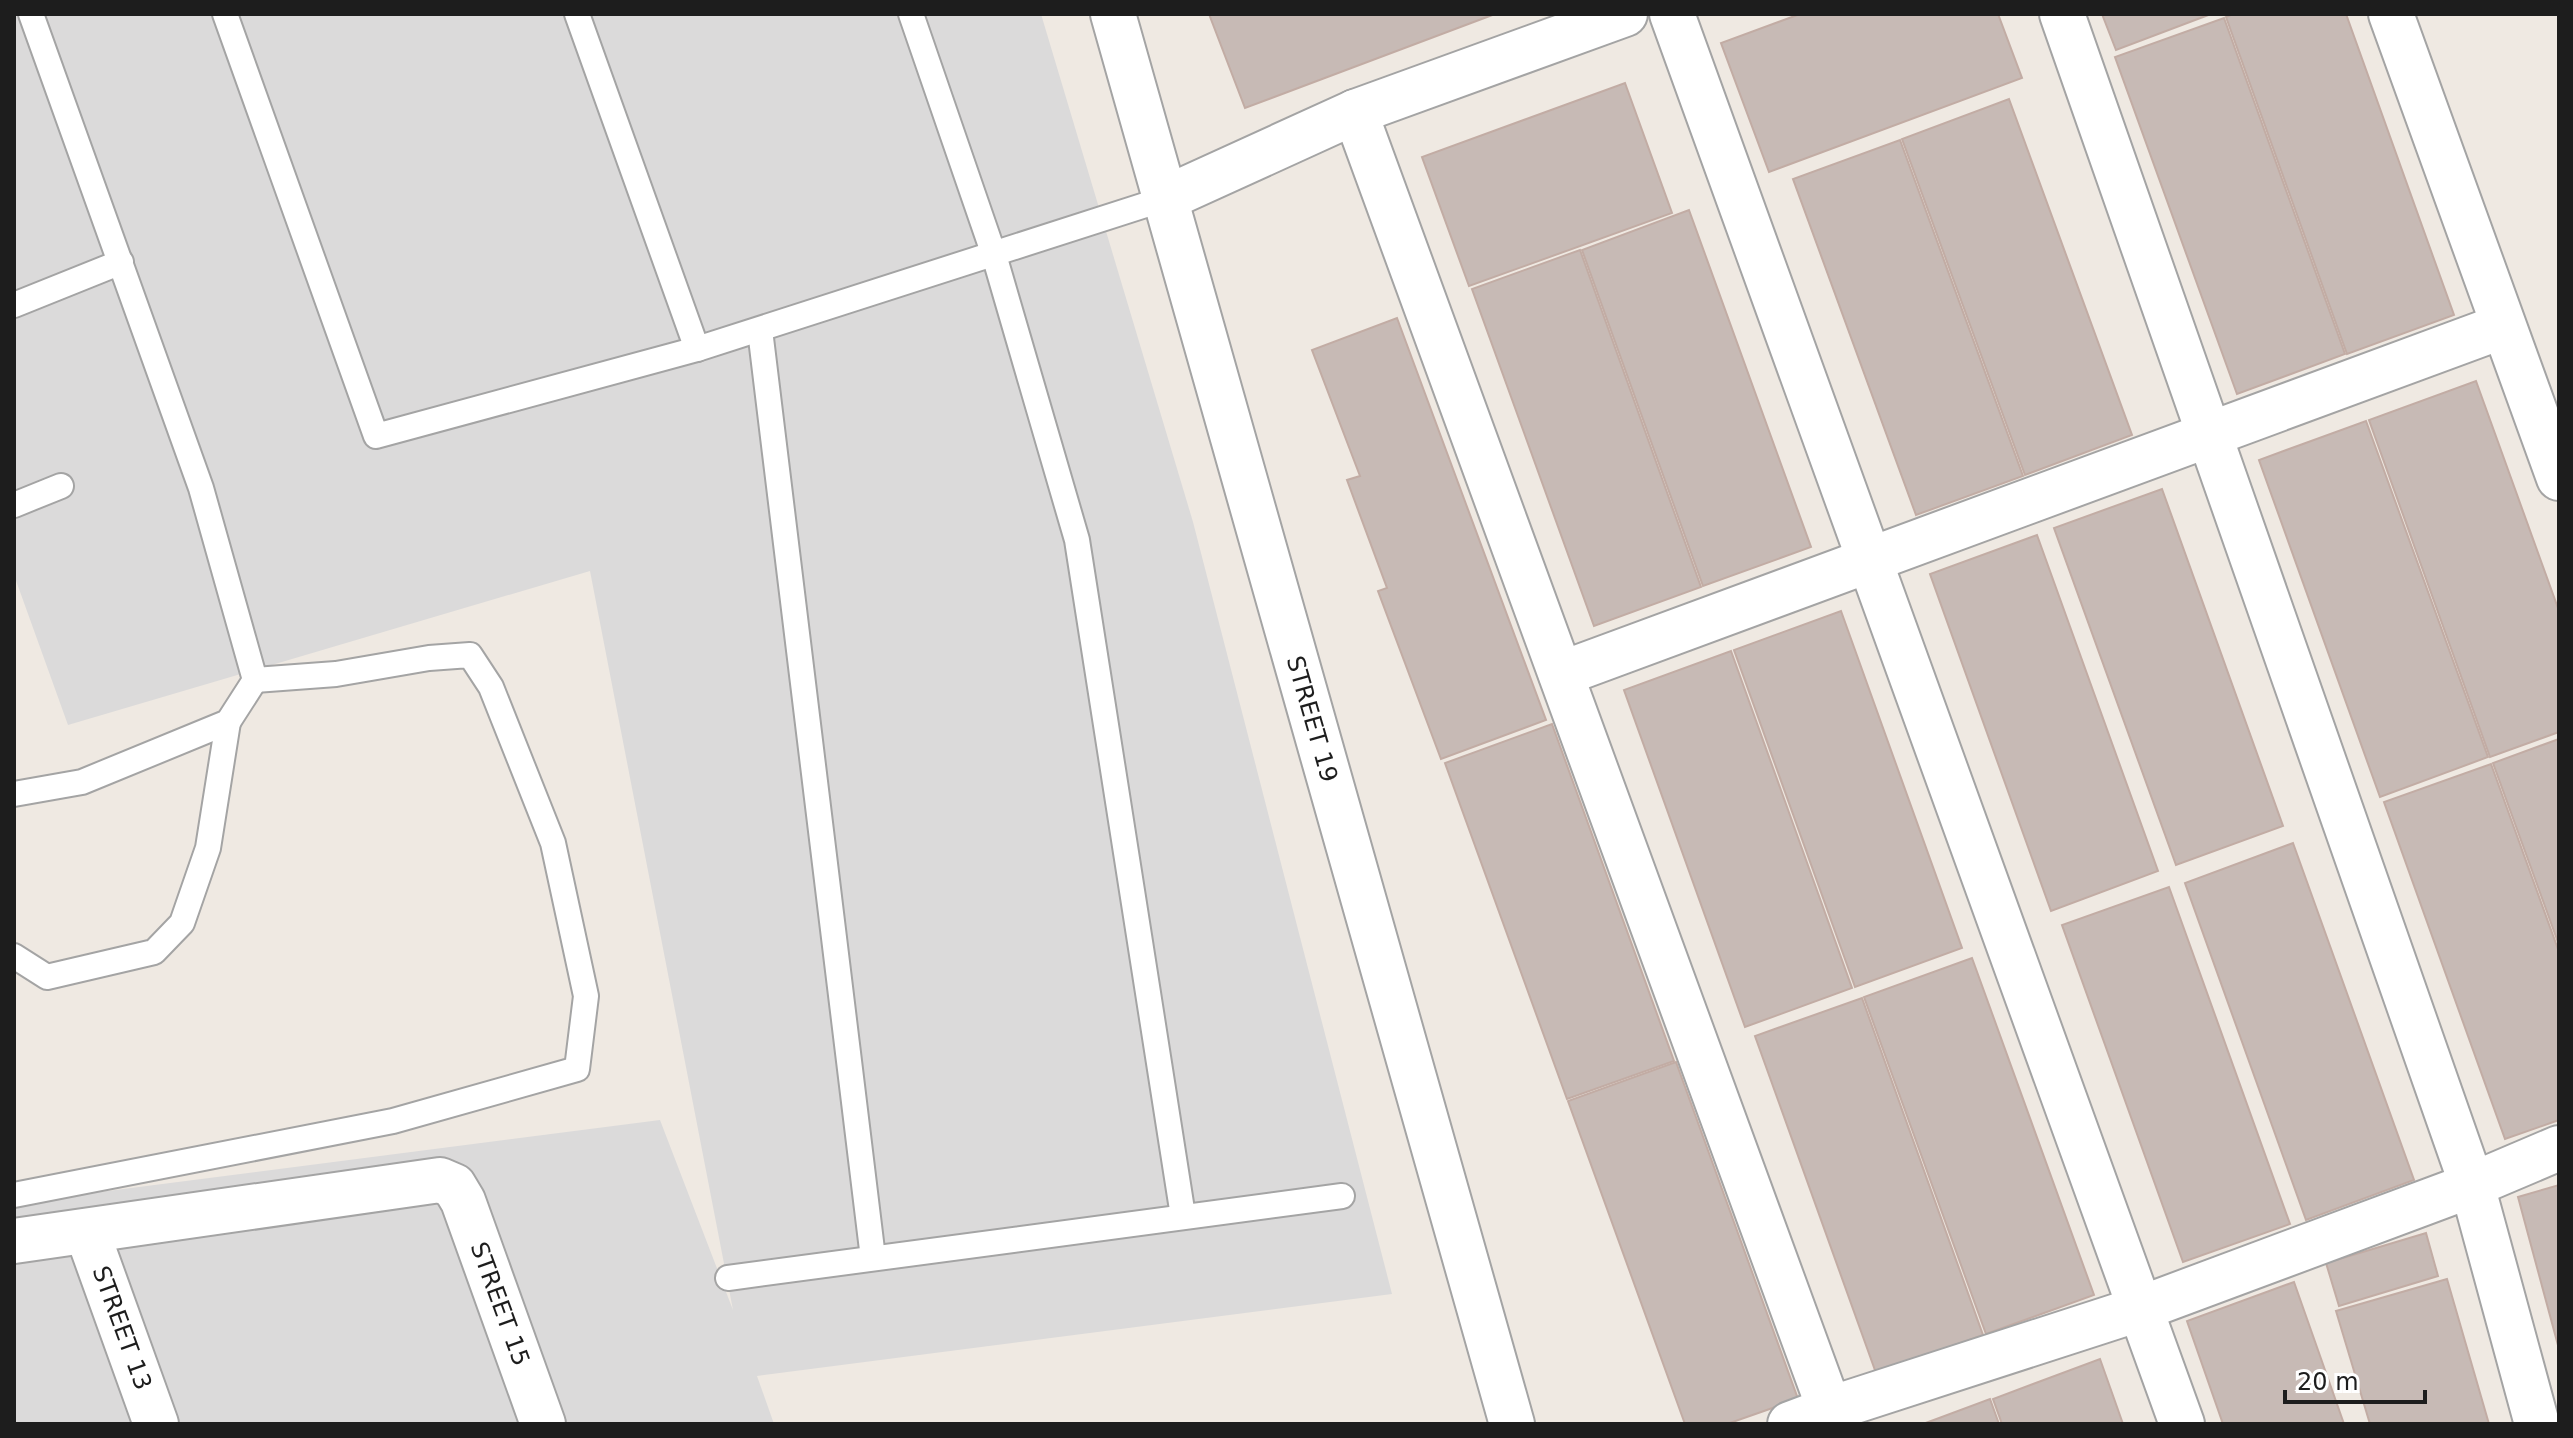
<svg xmlns="http://www.w3.org/2000/svg" width="2573" height="1438" font-family="'DejaVu Sans',sans-serif">
<style>
.residential{fill:#dbdada}
.building{fill:#c7bab5;stroke:#c2aca4;stroke-width:2}
.lines{fill:none;stroke-linecap:round;stroke-linejoin:round}
.lane-casing{stroke:#a4a4a4;stroke-width:28}
.street-casing{stroke:#a4a4a4;stroke-width:48}
.lane{stroke:#fff;stroke-width:24}
.street{stroke:#fff;stroke-width:44}
.labels{text-anchor:middle;stroke-width:7;stroke-linejoin:round;paint-order:stroke}
.street-label{font-size:24px;fill:#1d1d1d;stroke:#fff}
</style>
<rect width="100%" height="100%" fill="#efe9e2"/>
<polygon class="residential" points="14,14 1041,14 1193,522 1392,1294 757,1376 774,1424 14,1424 14,1203 660,1120 733,1310 590,571 68,725 14,575"/>
<g class="building">
<polygon points="1209,14 1495,14 1245,108"/>
<polygon points="1800,14 1998,14 2022,78 1769,172 1721,43"/>
<polygon points="2102,14 2211,14 2116,50"/>
<polygon points="2233,14 2346,14 2454,315 2347,354 2226,17"/>
<polygon points="2224,18 2345,354 2237,394 2115,57"/>
<polygon points="1625,83 1672,213 1469,286 1422,157"/>
<polygon points="2009,99 2132,435 2025,475 1902,139"/>
<polygon points="1900,140 2023,476 1916,515 1793,179"/>
<polygon points="1689,210 1811,547 1703,586 1582,250"/>
<polygon points="1580,250 1701,587 1594,626 1472,289"/>
<polygon points="1397,318 1546,720 1441,759 1378,591 1387,588 1347,480 1360,476 1312,350"/>
<polygon points="2476,381 2559,611 2559,732 2490,757 2369,420"/>
<polygon points="2366,421 2488,757 2380,797 2259,460"/>
<polygon points="2162,489 2283,826 2176,865 2054,528"/>
<polygon points="2037,535 2158,871 2051,911 1930,574"/>
<polygon points="1841,611 1962,948 1855,987 1734,650"/>
<polygon points="1731,651 1852,988 1745,1027 1624,690"/>
<polygon points="1552,724 1674,1061 1567,1099 1445,763"/>
<polygon points="2559,739 2559,945 2493,763"/>
<polygon points="2491,764 2559,952 2559,1120 2505,1139 2384,802"/>
<polygon points="2293,843 2414,1180 2306,1220 2185,883"/>
<polygon points="2169,887 2290,1224 2183,1262 2062,925"/>
<polygon points="1972,958 2094,1295 1986,1334 1864,997"/>
<polygon points="1862,998 1983,1335 1876,1373 1755,1036"/>
<polygon points="1676,1062 1798,1399 1727,1424 1685,1424 1568,1101"/>
<polygon points="2559,1185 2559,1349 2518,1197"/>
<polygon points="2426,1233 2438,1276 2339,1306 2326,1263"/>
<polygon points="2447,1279 2489,1424 2370,1424 2336,1311"/>
<polygon points="2294,1282 2344,1424 2223,1424 2187,1321"/>
<polygon points="2100,1359 2123,1424 2002,1424 1993,1399"/>
<polygon points="1990,1399 1999,1424 1923,1424"/>
</g>
<g class="lines">
<defs>
<g id="lane">
<polyline points="225,14 376,436 697,349 1164,199"/>
<polyline points="577,14 697,349"/>
<polyline points="911,14 994,255 1077,540 1183,1216"/>
<polyline points="14,305 121,262"/>
<polyline points="760,330 873,1258"/>
<polyline points="14,505 61,486"/>
<polyline points="14,794 82,782 228,722 255,680 201,488 31,14"/>
<polyline points="14,956 47,977 154,952 182,923 208,848 228,722"/>
<polyline points="14,1195 393,1121 577,1069 586,996 553,843 491,687 470,655 429,658 336,674 255,680"/>
<polyline points="728,1278 1342,1196"/>
</g>
<g id="street">
<polyline points="1113,14 1512,1424"/>
<polyline points="1672,14 2182,1424"/>
<polyline points="2062,14 2472,1185 2537,1424"/>
<polyline points="2391,14 2559,478"/>
<polyline points="1355,112 1835,1424"/>
<polyline points="1164,199 1355,112 1625,14"/>
<polyline points="1561,674 2503,326"/>
<polyline points="87,1232 156,1424"/>
<polyline points="14,1241 440,1180 454,1186 463,1201 543,1424"/>
<polyline points="1790,1424 1830,1409 2142,1308 2472,1185 2559,1148"/>
</g>
</defs>
<use href="#lane" class="lane-casing"/>
<use href="#street" class="street-casing"/>
<use href="#lane" class="lane"/>
<use href="#street" class="street"/>
</g>
<g class="labels">
<g class="street-label">
<text transform="translate(1312 719) rotate(74)" y="8">STREET 19</text>
<text transform="translate(500 1304) rotate(70)" y="8">STREET 15</text>
<text transform="translate(122 1328) rotate(70)" y="8">STREET 13</text>
</g>
</g>
<rect width="2573" height="1438" fill="none" stroke="#1d1d1d" stroke-width="32"/>
<path d="M2285 1390v12h140v-12" fill="none" stroke="#1d1d1d" stroke-width="4"/>
<text x="2297" y="1390" font-size="24" fill="#1d1d1d" stroke="#ffffff" stroke-width="6" paint-order="stroke">20 m</text>
</svg>
